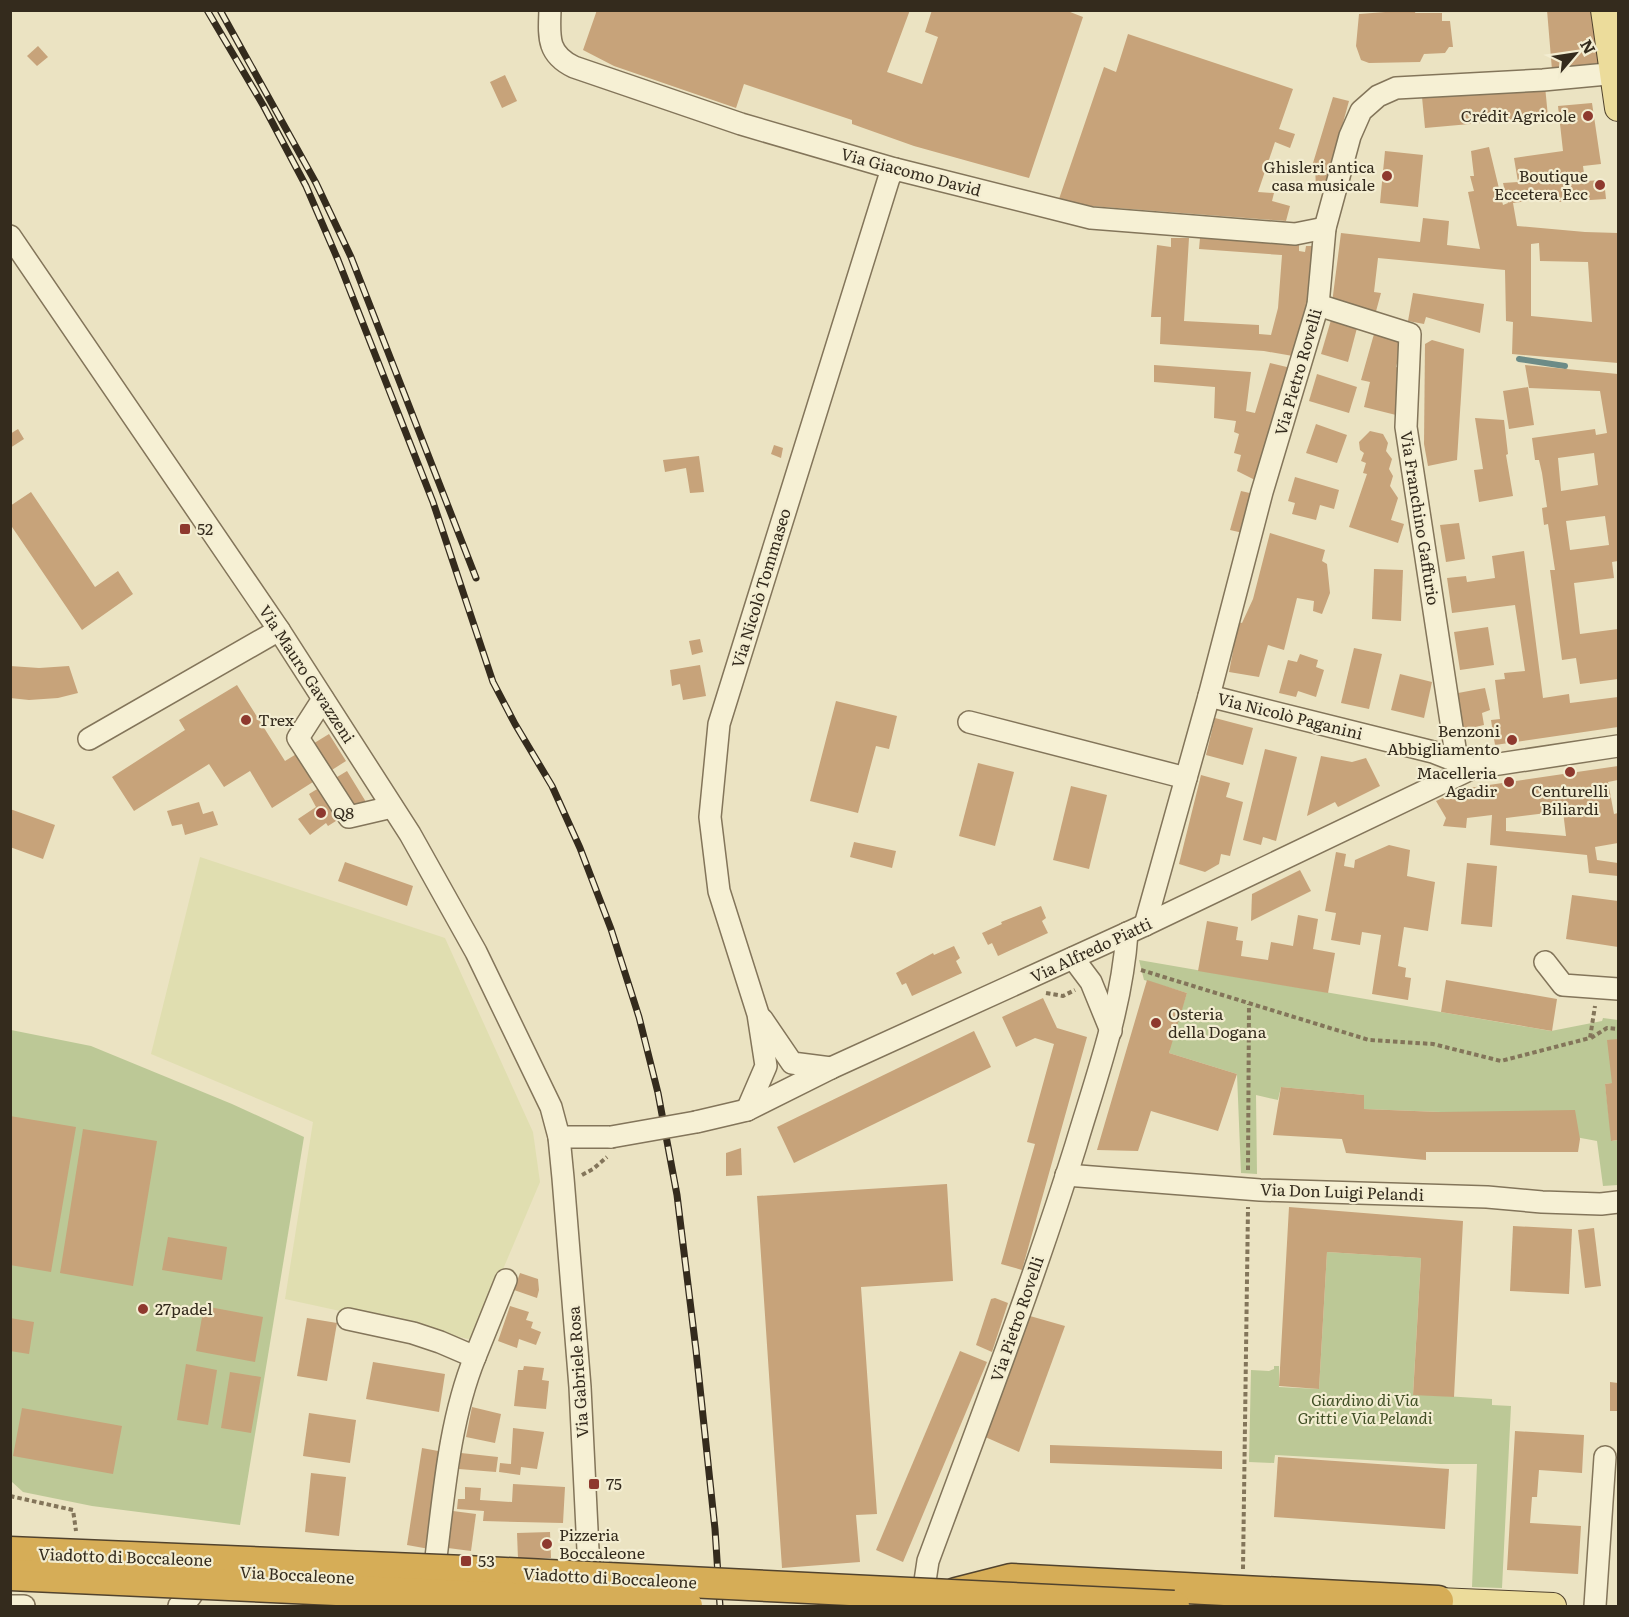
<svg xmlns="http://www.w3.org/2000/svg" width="1629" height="1617" font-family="Literata,serif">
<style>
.farmland{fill:#e0deb0}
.green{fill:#bcc896}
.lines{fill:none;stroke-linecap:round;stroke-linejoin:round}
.stream{stroke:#6c8b87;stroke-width:6}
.building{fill:#c7a37a;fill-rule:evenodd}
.minor-casing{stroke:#83755a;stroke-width:24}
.major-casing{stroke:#51432e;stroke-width:28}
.highway-casing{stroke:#51432e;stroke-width:33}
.path{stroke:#83755a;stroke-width:4;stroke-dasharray:4.5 3;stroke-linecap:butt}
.minor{stroke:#f6f0d4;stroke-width:21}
.major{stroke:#ecdc9b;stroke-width:26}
.highway{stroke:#d6ad57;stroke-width:30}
.rail-casing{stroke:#342b1d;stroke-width:7}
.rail{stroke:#f3edd1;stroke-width:4.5;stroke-dasharray:14;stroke-linecap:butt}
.minor-bridge-casing{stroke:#83755a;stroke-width:24;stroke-linecap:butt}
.highway-bridge-casing{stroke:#51432e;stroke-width:33;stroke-linecap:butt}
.minor-bridge{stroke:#f6f0d4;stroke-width:21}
.highway-bridge{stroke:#d6ad57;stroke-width:30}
.poi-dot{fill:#8e392e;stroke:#f3edd1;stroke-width:2}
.labels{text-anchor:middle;stroke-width:4.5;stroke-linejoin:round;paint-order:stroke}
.poi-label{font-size:16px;fill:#342b1d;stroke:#f3edd1;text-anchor:start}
.street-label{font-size:16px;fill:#342b1d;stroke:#f3edd1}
.park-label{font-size:16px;font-style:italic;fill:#404f25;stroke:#f3edd1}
</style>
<rect width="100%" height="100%" fill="#ebe3c2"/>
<polygon class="farmland" points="200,857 445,938 533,1132 540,1182 473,1340 285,1299 313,1122 151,1054"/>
<g class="green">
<polygon points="1139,960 1551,1031 1602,1021 1603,1018 1618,1020 1618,1036 1612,1083 1605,1084 1612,1141 1618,1140 1618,1185 1603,1186 1597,1141 1440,1112 1364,1109 1364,1095 1281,1087 1278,1100 1256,1095 1257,1174 1241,1173 1237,1074 1169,1053 1170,1050 1168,1049 1187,993 1144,980"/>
<polygon points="11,1030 91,1046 232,1104 304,1137 240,1525 92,1506 23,1492 11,1481"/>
<polygon points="1327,1252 1421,1258 1413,1394 1492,1399 1492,1405 1511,1406 1502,1588 1472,1587 1477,1464 1441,1464 1275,1455 1274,1463 1249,1462 1251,1370 1269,1371 1274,1369 1274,1366 1279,1366 1279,1387 1319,1389"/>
</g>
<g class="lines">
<polyline class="stream" points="1519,359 1565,366"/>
</g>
<g class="building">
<polygon points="597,10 910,10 887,72 922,84 938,37 925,32 932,10 1065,10 1083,17 1029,178 914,146 852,124 852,120 744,84 736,108 614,66 583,50"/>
<polygon points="1412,10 1416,10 1415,13 1442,13 1442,21 1450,21 1453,47 1449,47 1445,53 1424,54 1420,62 1369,63 1361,60 1356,46 1359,14"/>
<polygon points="1547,10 1592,10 1599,65 1552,70"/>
<polygon points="1128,34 1293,89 1279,129 1295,134 1290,148 1275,142 1258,192 1274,193 1272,201 1290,206 1286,221 1091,206 1059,199 1104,67 1116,72"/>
<polygon points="38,46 48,57 37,66 27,56"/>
<polygon points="505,75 517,101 502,108 490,82"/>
<polygon points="1545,86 1548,117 1425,128 1422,97"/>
<polygon points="1333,97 1349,101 1324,192 1316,190 1315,164 1313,163"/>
<path d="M 1592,103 L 1601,164 L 1583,166 L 1585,181 L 1604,180 L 1606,199 L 1559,202 L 1559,197 L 1513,203 L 1517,226 L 1585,232 L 1618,233 L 1618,363 L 1512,354 L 1513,322 L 1506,321 L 1505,270 L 1378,258 L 1374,292 L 1381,293 L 1375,315 L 1332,303 L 1341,233 L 1420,242 L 1423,218 L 1449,221 L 1447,245 L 1480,249 L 1468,192 L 1474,191 L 1470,176 L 1474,176 L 1471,151 L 1489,147 L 1503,205 L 1508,203 L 1503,183 L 1518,182 L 1514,158 L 1563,151 L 1558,106 ZM 1539,243 L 1540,261 L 1588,262 L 1592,322 L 1531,316 L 1531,244 Z"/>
<polygon points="1385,151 1423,155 1418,207 1380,203"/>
<polygon points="1171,238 1189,238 1184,321 1259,325 1259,334 1271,335 1278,308 1282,255 1199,249 1200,238 1299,245 1299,251 1305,252 1306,246 1313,246 1308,313 1293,356 1264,351 1160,344 1161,317 1151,317 1157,245 1171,247"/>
<polygon points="1413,293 1484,304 1480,333 1426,317 1424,324 1408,321"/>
<polygon points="1331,320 1357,328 1348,362 1321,354"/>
<polygon points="1374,334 1403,341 1396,367 1407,370 1396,415 1364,407 1370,382 1361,380"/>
<polygon points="1432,340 1464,349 1457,460 1428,466 1424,444 1425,344"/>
<polygon points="1270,363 1291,368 1257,481 1237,471 1241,455 1234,453 1239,434 1234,432 1236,421 1214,418 1215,387 1154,382 1154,365 1251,372 1246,411 1255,413"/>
<path d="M 1525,365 L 1618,374 L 1618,561 L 1612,562 L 1614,578 L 1574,583 L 1580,634 L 1618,629 L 1618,679 L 1580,684 L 1576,658 L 1562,660 L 1550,570 L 1555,570 L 1548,524 L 1544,525 L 1542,508 L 1547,507 L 1542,473 L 1539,460 L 1535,460 L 1532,438 L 1595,429 L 1596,435 L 1607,433 L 1600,391 L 1529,388 ZM 1594,453 L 1598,485 L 1561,491 L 1558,458 ZM 1605,516 L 1609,545 L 1570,550 L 1566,521 Z"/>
<polygon points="1317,374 1357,387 1349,413 1309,401"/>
<polygon points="1528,387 1534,425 1509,429 1503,391"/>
<polygon points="1475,418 1504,420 1508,454 1506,455 1513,496 1479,502 1474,470 1483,469"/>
<polygon points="1316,424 1347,435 1337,463 1306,453"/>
<polygon points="18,429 24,439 10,448 10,434"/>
<polygon points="1370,431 1383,434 1388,443 1386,451 1392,459 1389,469 1393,476 1390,486 1398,498 1391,520 1404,524 1398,543 1349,527 1367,474 1363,473 1366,463 1361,461 1364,453 1360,450 1359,442"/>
<polygon points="774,445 783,448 781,458 771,454"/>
<polygon points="699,456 704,492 690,493 686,468 665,472 663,460"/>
<polygon points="1295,477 1339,490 1334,509 1320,505 1316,520 1292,514 1295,503 1288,501"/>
<polygon points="1241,491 1254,494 1243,533 1230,530"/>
<polygon points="31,492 95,587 118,571 133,594 82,630 10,524 10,506"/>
<polygon points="1459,523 1465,559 1446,562 1440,525"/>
<polygon points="1270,533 1325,550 1322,561 1327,564 1330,593 1322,614 1313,611 1314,601 1297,598 1284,650 1268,645 1259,677 1229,672 1234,646 1228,645 1234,621 1242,623 1253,599"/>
<polygon points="1524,551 1543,698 1569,694 1570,703 1618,697 1618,727 1495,745 1491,720 1500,719 1495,680 1505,679 1504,673 1525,671 1515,605 1452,613 1447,578 1466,576 1467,582 1495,578 1492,556"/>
<polygon points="1374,569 1403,570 1401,621 1372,619"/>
<polygon points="1488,627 1494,665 1460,670 1454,632"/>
<polygon points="700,639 703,652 692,655 689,641"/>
<polygon points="1354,648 1382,654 1369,709 1341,703"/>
<polygon points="1300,654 1318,660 1316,667 1324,670 1316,697 1298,691 1296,697 1279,693 1288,660 1297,662"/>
<polygon points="700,665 706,696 683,700 680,684 672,686 670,670"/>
<polygon points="10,666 39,668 69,666 78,693 58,698 29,700 10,698"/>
<polygon points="1400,674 1432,682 1424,718 1391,710"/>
<polygon points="237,685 285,761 329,734 346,761 272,808 250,771 224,787 209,764 134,811 112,777 185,730 179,720"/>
<polygon points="1485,688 1490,710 1482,713 1484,725 1462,730 1458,693"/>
<polygon points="836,701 897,716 889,749 876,746 858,813 810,801"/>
<polygon points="1215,718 1253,728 1243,765 1206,755"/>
<polygon points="1265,749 1297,757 1276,841 1263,837 1261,845 1243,840"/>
<polygon points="1321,756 1352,762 1366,758 1380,786 1338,807 1335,802 1307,816"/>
<polygon points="978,763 1014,772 995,846 959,836"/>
<path d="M 1618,766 L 1618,780 L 1608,782 L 1614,814 L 1618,813 L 1618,843 L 1595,847 L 1597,860 L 1618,863 L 1618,876 L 1589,873 L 1587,855 L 1490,845 L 1492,815 L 1467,818 L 1466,828 L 1443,826 L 1446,818 L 1436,801 L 1462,789 ZM 1563,811 L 1566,836 L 1506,831 L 1506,818 Z"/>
<polygon points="347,771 366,802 328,826 326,823 310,835 298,819 316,807 309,794"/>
<polygon points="1201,775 1230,783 1226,797 1243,802 1230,856 1221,854 1219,864 1205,872 1179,864"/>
<polygon points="1071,786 1107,795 1089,869 1053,860"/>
<polygon points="199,802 203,814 213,811 218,825 185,835 182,824 172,826 167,811"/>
<polygon points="10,809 55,825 43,859 10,847"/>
<polygon points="854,842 896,851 892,868 850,857"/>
<polygon points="1389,845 1410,850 1407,876 1435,882 1428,931 1404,927 1398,966 1406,968 1405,977 1411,978 1408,1000 1372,994 1381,935 1362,932 1360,945 1331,940 1336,913 1325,911 1336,852 1346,854 1344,866 1354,868 1355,860"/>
<polygon points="345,862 413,886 407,906 338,881"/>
<polygon points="1467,863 1497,866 1492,927 1461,924"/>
<polygon points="1300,870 1311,891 1251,921 1252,894"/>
<polygon points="1572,895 1618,901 1618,947 1566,939"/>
<polygon points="1041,906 1046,918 1042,921 1048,933 998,956 992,943 988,945 982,933 1002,924 1001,922"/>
<polygon points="1298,915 1318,919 1313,949 1335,953 1328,993 1198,971 1207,921 1238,927 1236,940 1243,941 1241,956 1268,960 1271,942 1293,946"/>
<polygon points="954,946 960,958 956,961 962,973 912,996 906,983 902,985 896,973 933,953 934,955"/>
<polygon points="1147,980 1187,993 1169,1053 1237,1074 1218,1131 1151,1111 1138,1151 1097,1150"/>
<polygon points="1446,980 1557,999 1552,1031 1441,1012"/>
<polygon points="1043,998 1057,1028 1087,1037 1022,1270 1001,1264 1035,1144 1027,1142 1054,1044 1035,1038 1016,1047 1002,1017"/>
<polygon points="974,1031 991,1067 794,1163 777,1127"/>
<polygon points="1618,1039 1618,1140 1611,1141 1605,1084 1612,1083 1607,1040"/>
<polygon points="1281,1087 1364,1095 1364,1109 1439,1112 1575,1110 1580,1139 1578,1152 1426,1152 1426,1160 1346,1153 1342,1139 1273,1135"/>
<polygon points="10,1116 76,1127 51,1272 10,1265"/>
<polygon points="83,1129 157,1141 133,1286 60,1273"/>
<polygon points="741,1148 742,1175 726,1176 726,1153"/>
<polygon points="947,1184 953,1281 861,1287 877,1514 856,1515 860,1562 782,1568 757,1196"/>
<polygon points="1289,1207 1463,1221 1454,1397 1413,1395 1421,1258 1327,1252 1319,1389 1279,1386"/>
<polygon points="1513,1226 1572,1229 1569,1294 1510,1291"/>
<polygon points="1594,1228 1601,1286 1585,1288 1578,1230"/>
<polygon points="168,1237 227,1247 222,1280 162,1270"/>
<polygon points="520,1273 538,1279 539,1290 537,1298 514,1290"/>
<polygon points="995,1298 1008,1303 992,1352 976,1345 991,1299"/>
<polygon points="204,1306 263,1317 255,1362 196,1351"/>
<polygon points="510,1306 529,1312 526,1320 533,1322 531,1328 541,1332 536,1345 519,1339 517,1348 498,1341"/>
<polygon points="1030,1316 1065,1326 1019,1452 983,1436"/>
<polygon points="10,1318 34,1322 29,1354 10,1351"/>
<polygon points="307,1318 337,1323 327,1381 297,1376"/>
<polygon points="960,1351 987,1362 903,1562 876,1550"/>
<polygon points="373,1362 445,1374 439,1412 366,1399"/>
<polygon points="186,1364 217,1370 208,1425 177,1420"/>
<polygon points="524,1366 544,1368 542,1380 549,1381 546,1409 514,1406 518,1370 523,1370"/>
<polygon points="230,1372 261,1377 251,1433 221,1428"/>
<polygon points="1610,1382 1618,1383 1618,1411 1610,1411"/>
<polygon points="472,1407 501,1414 495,1443 466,1437"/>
<polygon points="22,1408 122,1426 113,1474 13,1456"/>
<polygon points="309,1413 356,1420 350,1463 303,1456"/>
<polygon points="513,1428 544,1432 537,1469 521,1467 520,1475 499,1472 500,1463 511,1464"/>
<polygon points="1515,1431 1584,1435 1582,1473 1539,1470 1537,1497 1532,1497 1530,1523 1581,1526 1578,1574 1507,1570"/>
<polygon points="1050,1445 1222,1451 1222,1469 1050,1463"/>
<polygon points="422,1448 449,1453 435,1550 407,1545"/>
<polygon points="461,1453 498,1457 496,1472 459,1469"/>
<polygon points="1278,1457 1449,1469 1445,1529 1274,1517"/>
<polygon points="311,1473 346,1477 339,1536 305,1532"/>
<polygon points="513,1484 565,1487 563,1523 483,1521 484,1511 457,1509 458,1499 465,1499 465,1487 481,1488 480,1500 512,1502"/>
<polygon points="453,1511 476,1514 471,1551 448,1548"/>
<polygon points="550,1532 551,1558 518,1559 517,1533"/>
</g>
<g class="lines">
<defs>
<g id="minor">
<path d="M 550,10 C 549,37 547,54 574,67 L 741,124 L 895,169 L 1091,218 L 1295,234 L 1325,228"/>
<polyline points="10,236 279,630 410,834 476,952 551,1107 559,1137 563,1178 580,1387 590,1591"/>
<polyline points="1318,305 1410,334 1406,427 1457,761"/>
<polyline points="1209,696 1433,752 1466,765"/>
<polyline points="323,699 298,738 349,817 392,807"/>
<polyline points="969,722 1186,778"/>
<polyline points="89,739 279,630"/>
<polyline points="1145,925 1209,696 1262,492 1318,305 1325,228 1350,136 1361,111 1378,96 1396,88 1543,80 1618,73"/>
<polyline points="1073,958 1091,982 1111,1031"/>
<polyline points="1545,962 1563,985 1618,989"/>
<polyline points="762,1019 792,1063 831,1068"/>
<polyline points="747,1110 766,1066 758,1014 719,891 710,817 719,724 889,178 895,169"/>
<polyline points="696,1122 747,1110 831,1068 1145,925 1473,768 1618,746"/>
<polyline points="559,1137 611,1137"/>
<polyline points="1066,1175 1260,1190 1487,1197 1542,1202 1601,1204 1618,1202"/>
<path d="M 348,1319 L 413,1333 L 440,1342 L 475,1357 C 447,1426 443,1508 433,1581"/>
<polyline points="475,1357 506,1280"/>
<polyline points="10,1606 24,1606"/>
<polyline points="179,1606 190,1597 205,1574"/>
<path d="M 926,1606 L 925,1581 L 928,1561 C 979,1423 1032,1286 1076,1145 C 1097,1075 1122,1007 1127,933"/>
<polyline points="1595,1606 1605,1457"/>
</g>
<g id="major">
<polyline points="1604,10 1618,108"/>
<polyline points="1438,1601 1553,1606"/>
</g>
<polyline id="highway" points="956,1593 1011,1579 1438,1601"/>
</defs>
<use href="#minor" class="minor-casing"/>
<use href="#major" class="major-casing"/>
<use href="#highway" class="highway-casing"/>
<g class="path">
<polyline points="1141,970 1369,1040 1433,1044 1501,1061 1590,1038 1595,1006"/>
<polyline points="1046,993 1063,996 1075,990"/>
<polyline points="1591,1038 1607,1028 1618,1029"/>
<polyline points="1248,1170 1249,1004"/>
<polyline points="582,1175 593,1169 607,1157"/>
<polyline points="10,1496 73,1510 76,1531"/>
<polyline points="1243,1569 1248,1207"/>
</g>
<use href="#minor" class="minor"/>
<use href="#major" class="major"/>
<use href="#highway" class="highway"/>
<defs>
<g id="rail">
<polyline points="207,10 263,105 306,186 338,260 433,502 493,682 515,724 552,786 580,848 611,929 639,1017 658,1093 677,1195 696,1350 715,1529 720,1606"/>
<polyline points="220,10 316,183 351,257 476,578"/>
</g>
</defs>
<use href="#rail" class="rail-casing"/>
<use href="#rail" class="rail"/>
<defs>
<polyline id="minor-bridge" points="611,1137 696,1122"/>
<g id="highway-bridge">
<polyline points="10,1552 465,1571 1174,1606"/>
<polyline points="10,1575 687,1606"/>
</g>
</defs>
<use href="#minor-bridge" class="minor-bridge-casing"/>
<use href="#highway-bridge" class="highway-bridge-casing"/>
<use href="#minor-bridge" class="minor-bridge"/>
<use href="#highway-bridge" class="highway-bridge"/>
</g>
<g class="poi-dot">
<circle cx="1588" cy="116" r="6"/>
<circle cx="1387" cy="176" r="6"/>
<circle cx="1600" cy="185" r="6"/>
<rect x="179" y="523" width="12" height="12" rx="3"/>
<circle cx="246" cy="720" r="6"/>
<circle cx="1512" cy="740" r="6"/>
<circle cx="1570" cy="772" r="6"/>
<circle cx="1509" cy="782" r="6"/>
<circle cx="321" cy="813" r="6"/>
<circle cx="1156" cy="1023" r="6"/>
<circle cx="143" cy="1309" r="6"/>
<rect x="588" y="1478" width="12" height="12" rx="3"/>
<circle cx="547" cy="1544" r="6"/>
<rect x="460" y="1555" width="12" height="12" rx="3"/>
</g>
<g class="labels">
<g class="poi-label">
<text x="1576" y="122" text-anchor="end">Crédit Agricole</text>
<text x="1375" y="173" text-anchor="end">Ghisleri antica<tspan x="1375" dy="18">casa musicale</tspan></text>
<text x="1588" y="182" text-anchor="end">Boutique<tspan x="1588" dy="18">Eccetera Ecc</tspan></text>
<text x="197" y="535">52</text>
<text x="258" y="726">Trex</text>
<text x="1500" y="737" text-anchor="end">Benzoni<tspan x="1500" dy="18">Abbigliamento</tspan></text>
<text x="1497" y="779" text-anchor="end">Macelleria<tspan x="1497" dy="18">Agadir</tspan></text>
<text x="1570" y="797" text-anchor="middle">Centurelli<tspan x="1570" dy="18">Biliardi</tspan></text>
<text x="333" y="819">Q8</text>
<text x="1168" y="1020">Osteria<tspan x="1168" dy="18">della Dogana</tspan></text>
<text x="155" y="1315">27padel</text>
<text x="606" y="1490">75</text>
<text x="559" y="1541">Pizzeria<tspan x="559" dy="18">Boccaleone</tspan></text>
<text x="478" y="1567">53</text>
</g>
<g class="street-label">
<text transform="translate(911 172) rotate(15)" y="6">Via Giacomo David</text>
<text transform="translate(1298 372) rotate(-74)" y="6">Via Pietro Rovelli</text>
<text transform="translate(1420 518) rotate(81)" y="6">Via Franchino Gaffurio</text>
<text transform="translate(761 588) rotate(-73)" y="6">Via Nicolò Tommaseo</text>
<text transform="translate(307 674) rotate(57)" y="6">Via Mauro Gavazzeni</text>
<text transform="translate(1290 716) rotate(14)" y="6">Via Nicolò Paganini</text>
<text transform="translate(1091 950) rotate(-25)" y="6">Via Alfredo Piatti</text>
<text transform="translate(1342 1192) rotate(2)" y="6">Via Don Luigi Pelandi</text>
<text transform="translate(1017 1319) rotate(-71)" y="6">Via Pietro Rovelli</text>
<text transform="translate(578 1372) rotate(-94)" y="6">Via Gabriele Rosa</text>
<text transform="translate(125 1557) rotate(2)" y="6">Viadotto di Boccaleone</text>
<text transform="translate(297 1575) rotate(3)" y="6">Via Boccaleone</text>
<text transform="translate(610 1578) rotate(3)" y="6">Viadotto di Boccaleone</text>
</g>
<g class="park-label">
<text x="1365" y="1406">Giardino di Via<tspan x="1365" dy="18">Gritti e Via Pelandi</tspan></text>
</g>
</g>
<rect width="1629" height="1617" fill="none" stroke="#342b1d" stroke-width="24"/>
<g transform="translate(1575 54) rotate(61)" stroke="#f3edd1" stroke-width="4.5" paint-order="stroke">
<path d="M0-4.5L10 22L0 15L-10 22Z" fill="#342b1d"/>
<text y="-9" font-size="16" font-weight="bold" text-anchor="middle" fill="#342b1d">N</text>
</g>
</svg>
